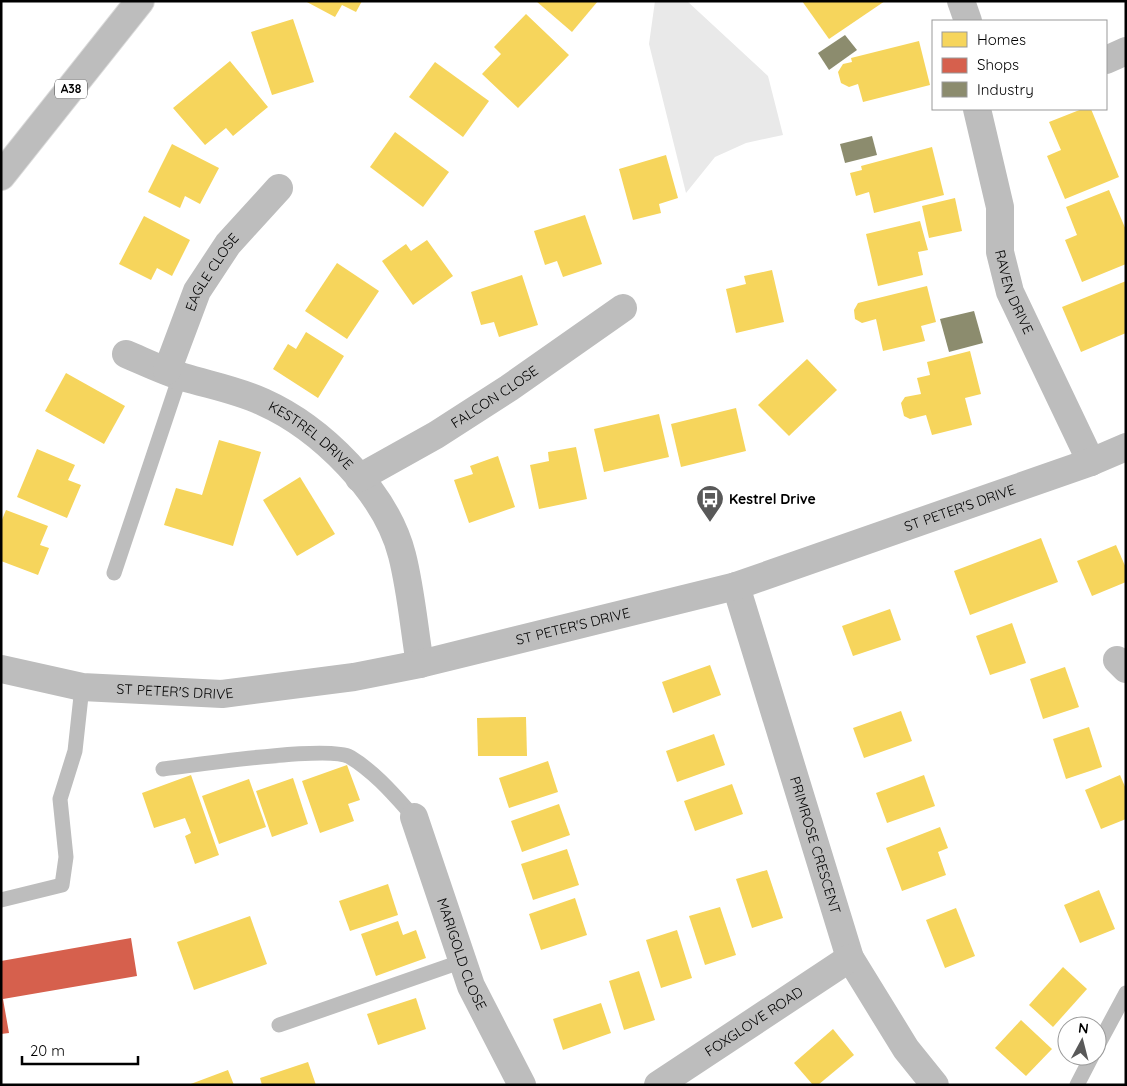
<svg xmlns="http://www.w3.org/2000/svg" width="1127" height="1086" font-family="Quicksand,sans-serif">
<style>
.green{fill:#e9e9e9}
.homes{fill:#f6d55c}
.shops{fill:#d6604d}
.industry{fill:#8c8c6e}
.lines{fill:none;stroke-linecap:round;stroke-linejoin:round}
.primary-casing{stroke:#dbdbdb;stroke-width:30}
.service{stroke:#bdbdbd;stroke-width:15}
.minor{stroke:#bdbdbd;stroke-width:28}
.tertiary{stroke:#bdbdbd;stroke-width:28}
.primary{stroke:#bdbdbd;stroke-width:28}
.labels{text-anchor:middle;stroke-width:5;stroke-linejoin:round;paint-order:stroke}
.shield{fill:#fff;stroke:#4c4c4c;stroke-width:1}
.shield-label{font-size:12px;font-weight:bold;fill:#000}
.street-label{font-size:14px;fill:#000;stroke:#fff}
.poi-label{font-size:14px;font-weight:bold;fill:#000;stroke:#fff;text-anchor:start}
</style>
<rect width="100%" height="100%" fill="#fff"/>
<polygon class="green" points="655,1 687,1 768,76 783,135 746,143 715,157 686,193 649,44"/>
<g class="homes">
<polygon points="305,1 362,1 356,12 342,5 335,17"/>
<polygon points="536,1 598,1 572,32"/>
<polygon points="802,1 885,1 829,39"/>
<polygon points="526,14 569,55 518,108 482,74 501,54 494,47"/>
<polygon points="293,19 314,82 272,95 251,32"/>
<polygon points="919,41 930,85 863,102 858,84 849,87 841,83 838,72 843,64 852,62 851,58"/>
<polygon points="230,61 268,107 233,136 226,128 205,145 173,108"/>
<polygon points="435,62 489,101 463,137 409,97"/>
<polygon points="1082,109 1091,109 1119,177 1065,199 1047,156 1061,150 1049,122"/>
<polygon points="395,132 449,172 423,207 370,167"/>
<polygon points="172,144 219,168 200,204 185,196 180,208 148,192"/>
<polygon points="932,147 944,195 874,213 869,192 856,196 850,173 862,170 861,166"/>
<polygon points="666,155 678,198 659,204 661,213 633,220 619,169"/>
<polygon points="1109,190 1126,230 1126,264 1082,282 1065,240 1077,235 1066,207"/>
<polygon points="955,198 962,231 929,238 922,206"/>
<polygon points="585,215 602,264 563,277 557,261 545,265 534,231"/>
<polygon points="144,216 190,240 172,276 157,268 151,280 119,264"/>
<polygon points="920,221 928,250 918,252 923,275 878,286 866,234"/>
<polygon points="427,240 453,276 413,305 382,261 406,244 411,251"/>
<polygon points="337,263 379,291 347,339 305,311"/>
<polygon points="772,270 784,322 736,333 726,289 746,284 744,276"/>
<polygon points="522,275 538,325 499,337 494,322 481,325 471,292"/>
<polygon points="1126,281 1126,333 1081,352 1062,307"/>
<polygon points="927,286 936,322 921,326 925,341 883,351 876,319 862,323 855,319 854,310 858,303"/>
<polygon points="306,332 344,356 318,398 273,369 288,344 296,349"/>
<polygon points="970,351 981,394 965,398 972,425 932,435 926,415 910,419 904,416 901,403 905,397 921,394 917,378 930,375 927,362"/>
<polygon points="807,359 837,390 789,436 758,405"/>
<polygon points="66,373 125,406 104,444 45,411"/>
<polygon points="736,408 746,451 681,467 671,424"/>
<polygon points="659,414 669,457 604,472 594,429"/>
<polygon points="219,440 261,452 233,546 164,525 176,488 202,495"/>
<polygon points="576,447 587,499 539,509 530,465 549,461 548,452"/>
<polygon points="37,449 75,465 68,480 81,485 67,518 17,497"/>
<polygon points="498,456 515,507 469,523 454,480 473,474 470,466"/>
<polygon points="300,477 335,534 297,556 263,500"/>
<polygon points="6,510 48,526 40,545 49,548 38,575 1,561 1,522"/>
<polygon points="1041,538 1058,582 970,615 954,571"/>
<polygon points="1116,545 1126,568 1126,582 1092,596 1077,561"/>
<polygon points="890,609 901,640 853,656 842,626"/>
<polygon points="1012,623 1026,663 990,675 976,636"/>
<polygon points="710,665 721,695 673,713 662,682"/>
<polygon points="1065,667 1079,707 1043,719 1030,679"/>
<polygon points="901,711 912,741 864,758 853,728"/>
<polygon points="526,717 527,756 478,756 477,718"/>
<polygon points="1089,727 1102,767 1066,779 1053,739"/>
<polygon points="714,734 725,765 677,782 666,751"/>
<polygon points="548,761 558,792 509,808 499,778"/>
<polygon points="347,765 360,800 348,804 354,821 320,833 302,781"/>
<polygon points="191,775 219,855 195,864 185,836 191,833 185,818 154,828 142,793"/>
<polygon points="924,775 935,806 887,823 876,793"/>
<polygon points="1120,775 1126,789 1126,819 1101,829 1085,790"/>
<polygon points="293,778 308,824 272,837 256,791"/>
<polygon points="249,779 266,827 219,844 202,796"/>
<polygon points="732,784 743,814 695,831 684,801"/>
<polygon points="559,804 570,835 522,852 511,821"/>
<polygon points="940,827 948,848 938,852 946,875 902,891 886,848"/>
<polygon points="567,849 579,885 533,900 521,864"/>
<polygon points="767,870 783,918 752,928 736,879"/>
<polygon points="388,884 398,915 350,931 339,901"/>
<polygon points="1099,890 1115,929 1080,943 1064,905"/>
<polygon points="575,898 587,935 541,950 529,914"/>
<polygon points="720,907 736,955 705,965 689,916"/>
<polygon points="956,908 975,956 945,968 926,920"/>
<polygon points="250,916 267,964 194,990 177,942"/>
<polygon points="398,921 403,935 416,930 426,958 376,976 361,934"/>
<polygon points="677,930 692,978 661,988 646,940"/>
<polygon points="1063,967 1087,989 1053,1027 1029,1005"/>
<polygon points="639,971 655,1020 624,1030 609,981"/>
<polygon points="416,998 426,1029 378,1045 367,1014"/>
<polygon points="601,1003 611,1033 563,1050 553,1019"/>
<polygon points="1021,1020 1052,1049 1026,1076 995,1048"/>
<polygon points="833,1029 854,1055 818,1085 813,1085 794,1063"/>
<polygon points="308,1062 316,1085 262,1085 260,1078"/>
<polygon points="228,1070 234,1085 188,1085"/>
</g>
<polygon class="shops" points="131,938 137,976 3,999 9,1033 1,1034 1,961"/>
<g class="industry">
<polygon points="845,35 857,50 829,70 818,53"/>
<polygon points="872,136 877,155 845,163 840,144"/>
<polygon points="974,311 983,343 949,352 940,319"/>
</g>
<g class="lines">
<defs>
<polyline id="primary" points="1,176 140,1"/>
</defs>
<use href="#primary" class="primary-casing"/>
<g class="service">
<polyline points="114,573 180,376"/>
<path d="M 163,769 C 195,765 328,745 350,757 C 375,772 395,796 414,817"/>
<polyline points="1,900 62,885 66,857 60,799 75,751 82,687"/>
<polyline points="279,1025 463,961"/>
<polyline points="1097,1047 1126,993"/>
<polyline points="1077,1085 1092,1056"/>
</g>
<g class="minor">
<polyline points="961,1 968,21"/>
<polyline points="1106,60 1126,51"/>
<path id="s1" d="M 977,109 L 1000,207 L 1000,252 L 1010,292 L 1091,462"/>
<path id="s2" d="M 126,354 C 145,362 163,371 183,377 C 209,385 237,390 263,402 C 321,428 386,492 402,555 C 411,590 414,628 420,664"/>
<path id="s3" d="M 167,371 L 197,291 L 228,244 L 279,188"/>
<path id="s4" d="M 359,478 L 436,435 L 509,388 L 623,308"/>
<path id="s5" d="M 736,586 L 850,958 L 906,1049 L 935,1085"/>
<polyline points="1117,660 1126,669"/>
<path id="s6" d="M 414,817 L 471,986 L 522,1085"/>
<path id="s7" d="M 658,1085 L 850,958"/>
</g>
<path class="tertiary" id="s8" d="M 1,669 L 82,687 L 222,694 L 354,677 L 420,664 L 736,586 L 1091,462 L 1126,447"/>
<use href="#primary" class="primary"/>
</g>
<defs>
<symbol id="bus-pin" viewBox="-11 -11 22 30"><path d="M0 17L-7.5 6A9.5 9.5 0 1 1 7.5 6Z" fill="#595959" stroke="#fff"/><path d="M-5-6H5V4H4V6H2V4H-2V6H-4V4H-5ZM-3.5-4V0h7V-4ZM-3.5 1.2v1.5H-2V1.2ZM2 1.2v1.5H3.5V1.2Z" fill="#fff"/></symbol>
</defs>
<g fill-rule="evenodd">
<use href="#bus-pin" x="694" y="483" width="32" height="43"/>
</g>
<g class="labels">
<rect class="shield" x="55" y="79.5" width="32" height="19" rx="4"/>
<g class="shield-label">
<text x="71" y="93">A38</text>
</g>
<g class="street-label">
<text dy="5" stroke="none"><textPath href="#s3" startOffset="109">EAGLE CLOSE</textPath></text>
<text dy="5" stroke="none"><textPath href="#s1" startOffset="188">RAVEN DRIVE</textPath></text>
<text dy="5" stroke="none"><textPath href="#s4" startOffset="158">FALCON CLOSE</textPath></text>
<text dy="5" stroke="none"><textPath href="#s2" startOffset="204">KESTREL DRIVE</textPath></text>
<text dy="5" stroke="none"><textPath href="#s8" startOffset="986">ST PETER'S DRIVE</textPath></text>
<text dy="5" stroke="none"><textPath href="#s8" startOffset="581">ST PETER'S DRIVE</textPath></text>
<text dy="5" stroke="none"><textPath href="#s8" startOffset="176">ST PETER'S DRIVE</textPath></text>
<text dy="5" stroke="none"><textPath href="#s5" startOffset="271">PRIMROSE CRESCENT</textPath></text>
<text dy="5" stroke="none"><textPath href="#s6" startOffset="145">MARIGOLD CLOSE</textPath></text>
<text dy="5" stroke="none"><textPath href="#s7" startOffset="115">FOXGLOVE ROAD</textPath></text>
</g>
<g class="poi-label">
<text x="729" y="504">Kestrel Drive</text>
</g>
</g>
<rect width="1127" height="1086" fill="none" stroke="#000000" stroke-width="5"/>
<rect x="932" y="20" width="175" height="90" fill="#ffffff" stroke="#999999"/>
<rect x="942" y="32" width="25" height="15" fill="#f6d55c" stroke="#999999"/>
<text x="977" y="45" font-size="15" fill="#000000">Homes</text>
<rect x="942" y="58" width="25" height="15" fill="#d6604d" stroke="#999999"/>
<text x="977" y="70" font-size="15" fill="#000000">Shops</text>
<rect x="942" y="82" width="25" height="15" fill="#8c8c6e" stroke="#999999"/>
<text x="977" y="95" font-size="15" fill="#000000">Industry</text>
<g transform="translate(1082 1041) rotate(7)"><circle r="24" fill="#ffffff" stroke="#999999"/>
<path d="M0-4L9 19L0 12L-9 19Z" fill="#595959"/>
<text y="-8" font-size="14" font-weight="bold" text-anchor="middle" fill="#000000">N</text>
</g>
<path d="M22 1056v8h116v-8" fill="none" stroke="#000000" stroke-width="2.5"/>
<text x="30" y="1056" font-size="15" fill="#000000" stroke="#ffffff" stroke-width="4" paint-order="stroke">20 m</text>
</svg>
